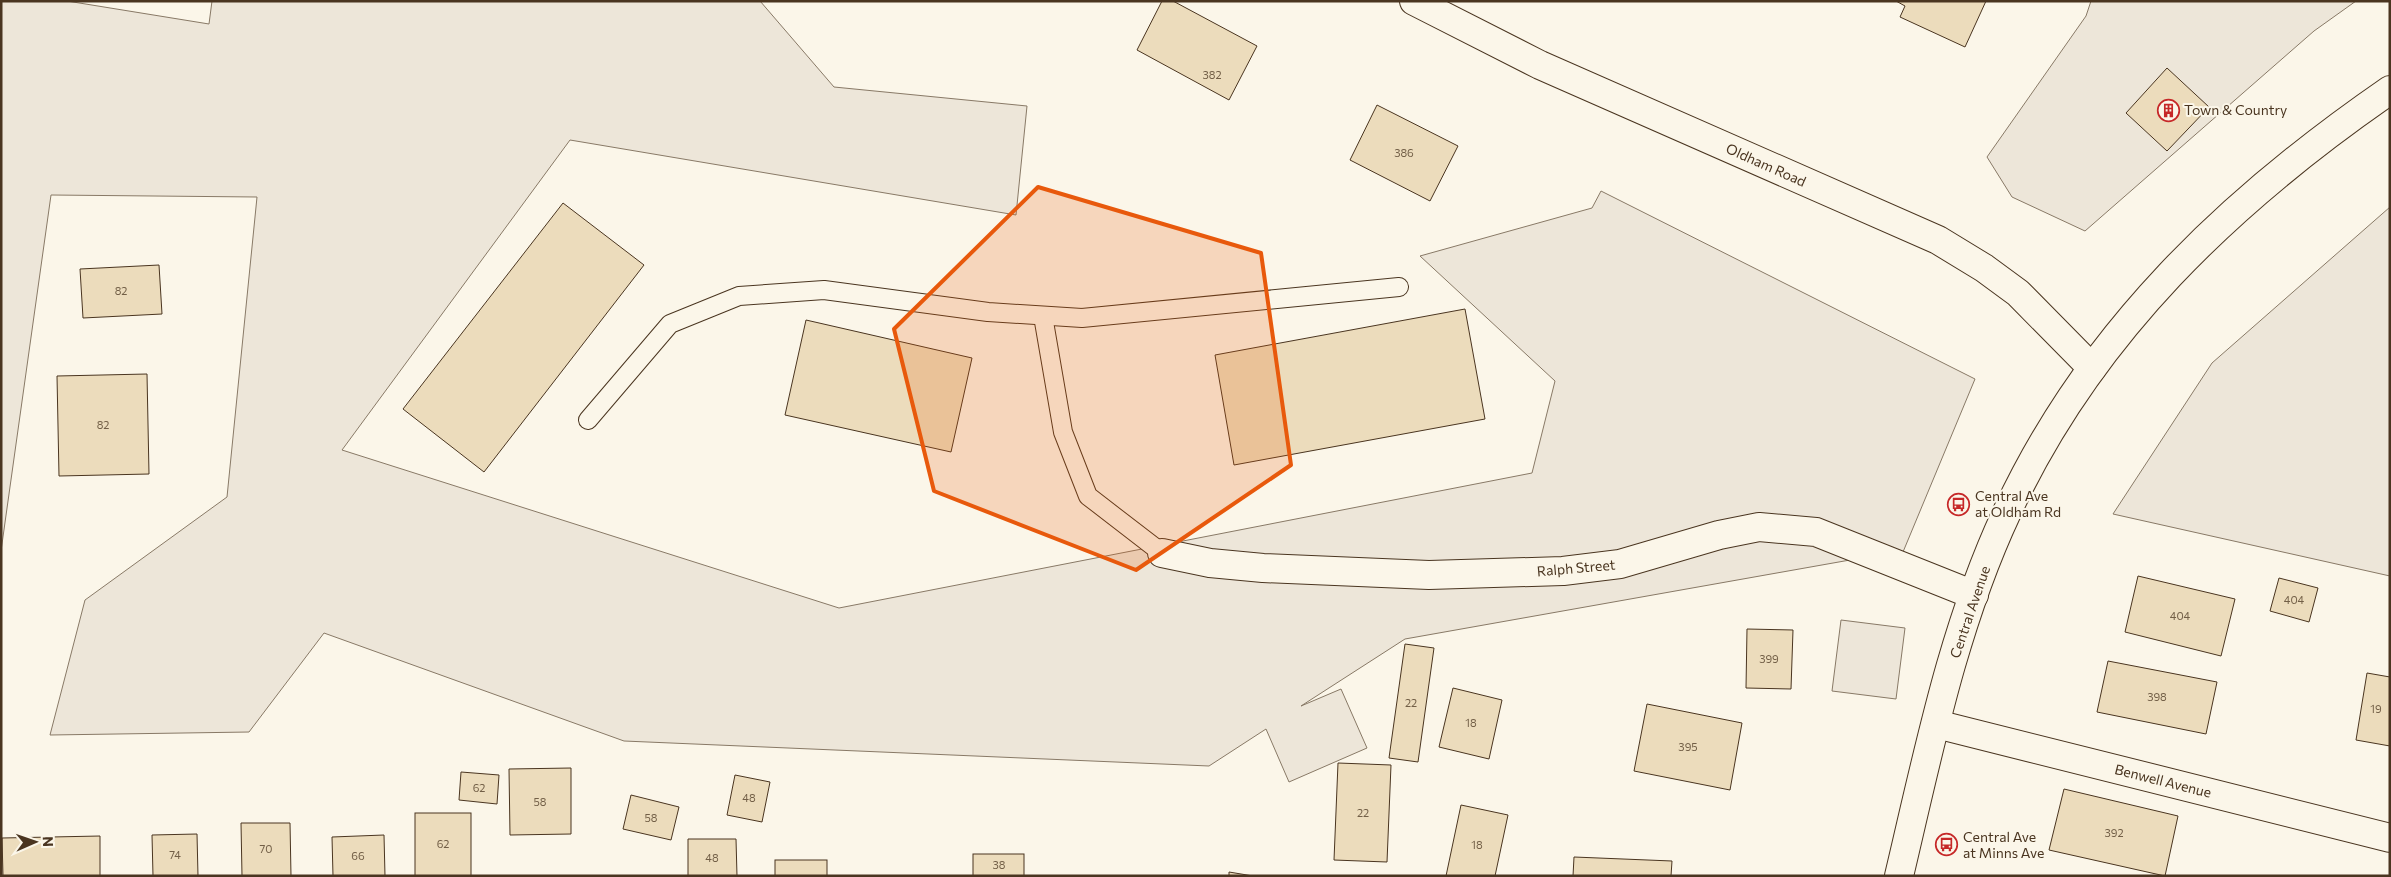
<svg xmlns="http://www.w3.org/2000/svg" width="2391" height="877" font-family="Commissioner,sans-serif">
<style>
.green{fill:#ede6d9;stroke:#887966}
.building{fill:#ecdcbc;stroke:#4a3520}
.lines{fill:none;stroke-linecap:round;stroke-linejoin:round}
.service-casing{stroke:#4a3520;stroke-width:20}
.minor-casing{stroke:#4a3520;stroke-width:30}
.tertiary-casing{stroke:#4a3520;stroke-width:30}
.primary-casing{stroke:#4a3520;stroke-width:30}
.service{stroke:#fbf6e9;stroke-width:18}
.minor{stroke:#fbf6e9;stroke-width:28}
.tertiary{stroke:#fbf6e9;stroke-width:28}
.primary{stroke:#fbf6e9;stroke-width:28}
.marked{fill:#e8590c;fill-opacity:0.2;stroke:#e8590c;stroke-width:4;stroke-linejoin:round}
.labels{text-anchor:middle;stroke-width:4;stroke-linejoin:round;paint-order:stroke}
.number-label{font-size:11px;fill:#725f47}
.poi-label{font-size:14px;fill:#4a3520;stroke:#fbf6e9;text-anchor:start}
.street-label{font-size:14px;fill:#4a3520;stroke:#fbf6e9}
</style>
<rect width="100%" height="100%" fill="#fbf6e9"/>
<g class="green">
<polygon points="1,1 67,1 209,24 212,1 760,1 834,87 1027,106 1016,215 570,140 342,450 839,608 1532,473 1555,381 1420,256 1592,208 1601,191 1975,379 1893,576 1850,560 1405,639 1301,706 1341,689 1367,748 1289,782 1266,729 1209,766 624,741 324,633 249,732 50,735 85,600 227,497 257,197 51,195 1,551"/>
<polygon points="2091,1 2356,1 2314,31 2085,231 2012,197 1987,157 2086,16"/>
<polygon points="2390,207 2390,576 2113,514 2212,363"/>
<polygon points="1841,620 1905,628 1896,699 1832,691"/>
</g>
<g class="building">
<polygon points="1162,1 1173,1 1257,46 1229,100 1137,50"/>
<polygon points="1896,1 1986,1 1965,47 1900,17 1905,6"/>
<polygon points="2167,68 2209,107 2167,151 2126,113"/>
<polygon points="1377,105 1458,146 1430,201 1350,160"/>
<polygon points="563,203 644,265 484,472 403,409"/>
<polygon points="159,265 162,314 83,318 80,269"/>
<polygon points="1465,309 1485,419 1234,465 1215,355"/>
<polygon points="806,320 972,358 951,452 785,415"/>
<polygon points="147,374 149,474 59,476 57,376"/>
<polygon points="2138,576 2235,599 2221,656 2125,632"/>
<polygon points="2279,578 2318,588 2309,622 2270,611"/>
<polygon points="1747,629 1793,630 1791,689 1746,688"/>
<polygon points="1405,644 1434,648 1418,762 1389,758"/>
<polygon points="2108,661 2217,682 2206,734 2097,712"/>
<polygon points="2367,673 2390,677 2390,746 2356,740"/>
<polygon points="1453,688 1502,700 1489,759 1439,747"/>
<polygon points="1647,704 1742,723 1730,790 1634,771"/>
<polygon points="1338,763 1391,765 1387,862 1334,860"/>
<polygon points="571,768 571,834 510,835 509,769"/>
<polygon points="461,772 499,775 497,804 459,800"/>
<polygon points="735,775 770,782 762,822 727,815"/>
<polygon points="2064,789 2178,816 2165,876 2049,850"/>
<polygon points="631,795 679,807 671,840 623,829"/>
<polygon points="1461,805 1508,815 1495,876 1446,876"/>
<rect x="415" y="813" width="56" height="63"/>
<polygon points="241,823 290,823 291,876 242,876"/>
<polygon points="197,834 198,876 153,876 152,835"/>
<polygon points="384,835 385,876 333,876 332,837"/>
<polygon points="100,836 100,876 3,876 2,838"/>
<polygon points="688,839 736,839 737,876 688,876"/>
<rect x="973" y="854" width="51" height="22"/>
<polygon points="1574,857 1672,861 1671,876 1573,876"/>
<rect x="775" y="860" width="52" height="16"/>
<polygon points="1229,872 1253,876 1229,876"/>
</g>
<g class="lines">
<defs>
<g id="service">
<polyline points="1043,316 1063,432 1088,496 1162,553"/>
<polyline points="588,420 670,324 739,296 824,290 988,312 1082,318 1399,287"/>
</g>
<g id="minor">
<polyline points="1162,553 1210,563 1263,568 1429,575 1563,571 1620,564 1719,535 1759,527 1816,532 1974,595"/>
<polyline points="1936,724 2390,838"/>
</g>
<polyline id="tertiary" points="1414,1 1540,65 1938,240 1984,268 2018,293 2092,368"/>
<path id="primary" d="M 1899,876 C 1928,754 1953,627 2007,512 C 2090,333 2229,201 2390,90"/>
</defs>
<use href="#service" class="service-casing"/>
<use href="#minor" class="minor-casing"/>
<use href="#tertiary" class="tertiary-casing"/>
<use href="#primary" class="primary-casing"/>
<use href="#service" class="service"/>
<use href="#minor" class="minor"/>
<use href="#tertiary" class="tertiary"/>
<use href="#primary" class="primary"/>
</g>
<path class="marked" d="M 1038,187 L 1261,253 L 1291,465 L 1136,570 L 934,491 L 894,329 Z"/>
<defs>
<symbol id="building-ring" viewBox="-11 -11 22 22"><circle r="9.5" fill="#fbf6e9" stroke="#c62828" stroke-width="1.5"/><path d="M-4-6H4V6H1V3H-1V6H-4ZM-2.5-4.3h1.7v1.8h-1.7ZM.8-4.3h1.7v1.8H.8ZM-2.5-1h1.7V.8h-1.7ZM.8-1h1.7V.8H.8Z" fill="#c62828"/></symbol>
<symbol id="bus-ring" viewBox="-11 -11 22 22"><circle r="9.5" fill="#fbf6e9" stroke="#c62828" stroke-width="1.5"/><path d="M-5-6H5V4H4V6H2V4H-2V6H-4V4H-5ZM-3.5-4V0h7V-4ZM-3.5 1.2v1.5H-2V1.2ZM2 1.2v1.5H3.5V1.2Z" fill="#c62828"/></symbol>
</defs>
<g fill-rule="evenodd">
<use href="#building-ring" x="2156" y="98" width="25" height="25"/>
<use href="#bus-ring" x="1946" y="492" width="25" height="25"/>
<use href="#bus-ring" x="1934" y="832" width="25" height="25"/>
</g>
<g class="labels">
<g class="number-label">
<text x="1212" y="79">382</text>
<text x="1404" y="157">386</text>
<text x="121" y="295">82</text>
<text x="103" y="429">82</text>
<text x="2294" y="604">404</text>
<text x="2180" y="620">404</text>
<text x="1769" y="663">399</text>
<text x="2157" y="701">398</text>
<text x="1411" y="707">22</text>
<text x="2376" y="713">19</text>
<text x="1471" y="727">18</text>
<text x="1688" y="751">395</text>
<text x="479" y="792">62</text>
<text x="749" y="802">48</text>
<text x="540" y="806">58</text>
<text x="1363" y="817">22</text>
<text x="651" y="822">58</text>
<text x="2114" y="837">392</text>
<text x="443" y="848">62</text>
<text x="1477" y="849">18</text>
<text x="266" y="853">70</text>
<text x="175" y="859">74</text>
<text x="358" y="860">66</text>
<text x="712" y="862">48</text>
<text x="999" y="869">38</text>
</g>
<g class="poi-label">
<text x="2184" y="115">Town &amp; Country</text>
<text x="1975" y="501">Central Ave<tspan x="1975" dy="16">at Oldham Rd</tspan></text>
<text x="1963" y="842">Central Ave<tspan x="1963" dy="16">at Minns Ave</tspan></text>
</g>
<g class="street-label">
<text transform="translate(1766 165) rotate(24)" y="5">Oldham Road</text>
<text transform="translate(1576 568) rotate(-5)" y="5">Ralph Street</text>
<text transform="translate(1970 612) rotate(-71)" y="5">Central Avenue</text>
<text transform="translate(2163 781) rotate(14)" y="5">Benwell Avenue</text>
</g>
</g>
<rect width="2391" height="877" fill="none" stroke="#4a3520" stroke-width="5"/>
<g transform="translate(35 842) rotate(88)" stroke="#fbf6e9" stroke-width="4" paint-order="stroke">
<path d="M0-4L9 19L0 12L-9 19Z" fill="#4a3520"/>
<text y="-8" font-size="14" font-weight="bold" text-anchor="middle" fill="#4a3520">N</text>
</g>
</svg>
